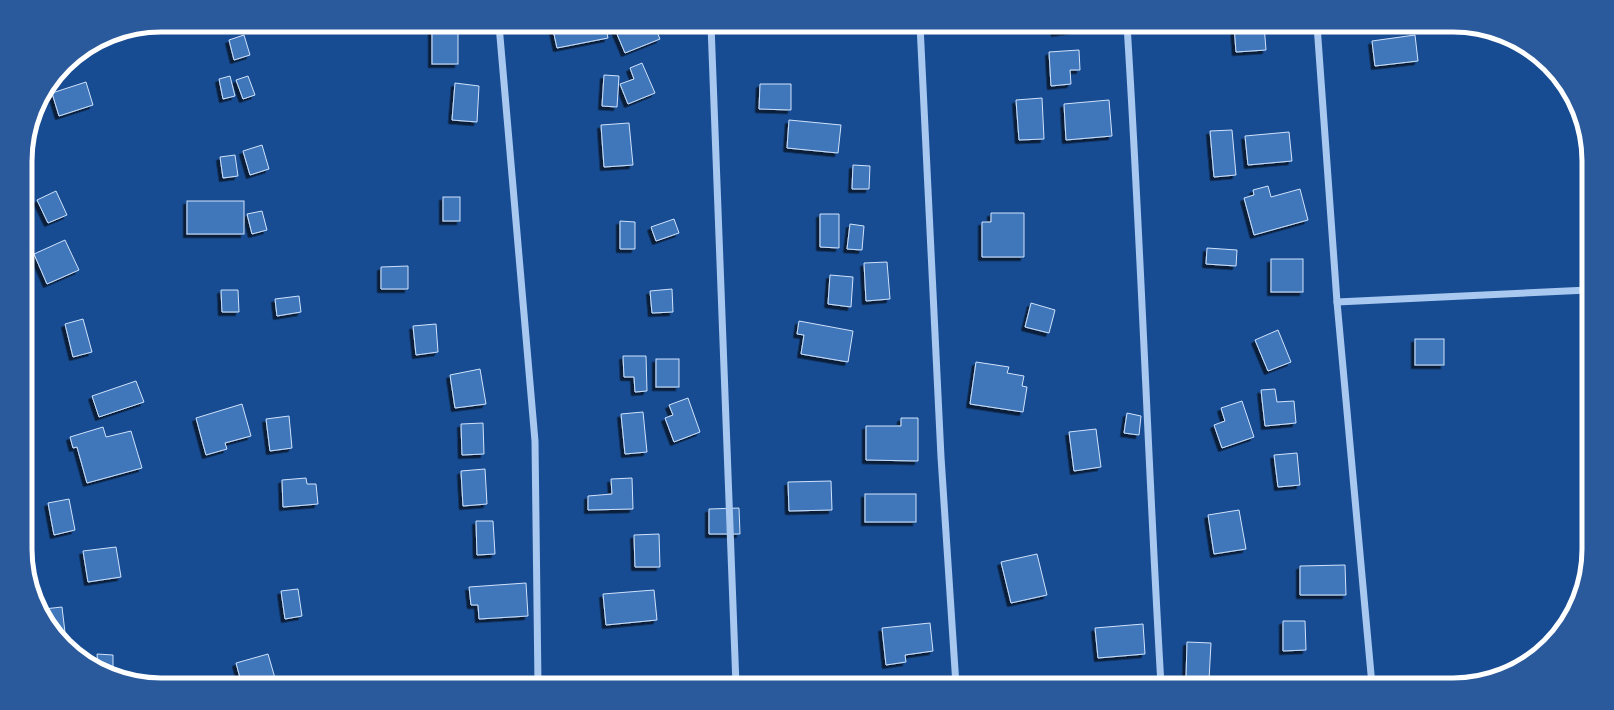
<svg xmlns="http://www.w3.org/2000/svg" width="1614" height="710" font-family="Karla,sans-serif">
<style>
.building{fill:#4176ba;stroke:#cfe2fb;filter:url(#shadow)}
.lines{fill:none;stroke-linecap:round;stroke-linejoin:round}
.minor{stroke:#a8c8f0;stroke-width:7}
.rim{fill:none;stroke:#fff;stroke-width:5}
</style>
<defs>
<filter id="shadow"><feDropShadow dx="-3.5" dy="3.5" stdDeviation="0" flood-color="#0009"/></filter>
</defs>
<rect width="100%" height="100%" fill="#184c92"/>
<g class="building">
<polygon points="552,25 605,25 608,38 557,48"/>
<polygon points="620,25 654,25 660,39 625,53 614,27"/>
<polygon points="1054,25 1073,25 1074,30 1055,33"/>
<polygon points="1234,25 1264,25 1266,50 1236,52"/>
<rect x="432" y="31" width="26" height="33"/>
<polygon points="244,35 250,55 234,60 229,40"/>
<polygon points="1415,35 1418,61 1375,66 1372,41"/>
<polygon points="1079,50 1080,70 1070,70 1071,84 1051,86 1049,52"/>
<polygon points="642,63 655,93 628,104 620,84 634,79 630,68"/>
<polygon points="604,75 619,76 617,107 602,106"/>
<polygon points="230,76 235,96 223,99 219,79"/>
<polygon points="248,76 255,95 243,99 236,80"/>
<polygon points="86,82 93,105 59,116 52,93"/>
<polygon points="455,83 479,86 477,122 452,120"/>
<polygon points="760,84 791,84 791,110 759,109"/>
<polygon points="1042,98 1044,139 1019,140 1016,100"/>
<polygon points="1109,100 1112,136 1066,140 1064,104"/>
<polygon points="789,120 841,125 838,153 787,148"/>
<polygon points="629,123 633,165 604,167 601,125"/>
<polygon points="1232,130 1236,175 1214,177 1210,131"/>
<polygon points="1289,132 1292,161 1248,165 1245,136"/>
<polygon points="262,145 269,169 250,175 243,151"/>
<polygon points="235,155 238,176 223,178 220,157"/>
<polygon points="853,165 870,166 869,189 852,189"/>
<polygon points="1268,186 1271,197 1300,189 1308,220 1254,235 1244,198 1254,195 1253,190"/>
<polygon points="56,191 67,215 48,223 37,200"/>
<rect x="443" y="197" width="17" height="24"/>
<rect x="187" y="201" width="57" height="33"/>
<polygon points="262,211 267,230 252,234 247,214"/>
<polygon points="991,213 1024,213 1024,257 982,257 982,222 991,222"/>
<polygon points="820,214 839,214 839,248 820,247"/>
<polygon points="674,219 679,233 656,241 651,227"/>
<polygon points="620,221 635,222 635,249 620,249"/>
<polygon points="850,224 864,226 862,250 847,249"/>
<polygon points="65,240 79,270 47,284 34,254"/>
<polygon points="1207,248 1237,250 1236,266 1206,264"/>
<rect x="1271" y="259" width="32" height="33"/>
<polygon points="887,262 890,299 866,301 864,263"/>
<polygon points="408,266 408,289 381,289 381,267"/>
<polygon points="830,275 853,277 851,307 828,304"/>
<polygon points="672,289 673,312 652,313 650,291"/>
<polygon points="221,290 238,290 239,312 222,312"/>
<polygon points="299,296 301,312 277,316 275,299"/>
<polygon points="1031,303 1055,310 1049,333 1025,327"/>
<polygon points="83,319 92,352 73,357 65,324"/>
<polygon points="799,321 853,331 848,362 801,354 804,335 797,334"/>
<polygon points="436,324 438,352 416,355 413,326"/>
<polygon points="1278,330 1291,362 1268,371 1255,340"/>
<rect x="1415" y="339" width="29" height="26"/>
<polygon points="623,356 646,356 647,391 635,392 634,377 624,377"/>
<rect x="656" y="359" width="23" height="28"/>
<polygon points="976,362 1009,367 1007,373 1024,376 1022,386 1027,387 1023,412 970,404"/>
<polygon points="480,369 486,404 455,408 450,375"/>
<polygon points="136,381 144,402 99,417 92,396"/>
<polygon points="1275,389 1277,402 1294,401 1296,423 1265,426 1261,390"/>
<polygon points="688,398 700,432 674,442 665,418 673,415 669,405"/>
<polygon points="1242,401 1254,437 1222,448 1214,425 1225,421 1221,408"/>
<polygon points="242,404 251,436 225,443 227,449 206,455 196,418"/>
<polygon points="643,412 647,452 625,454 621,414"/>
<polygon points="1127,413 1141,416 1139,435 1124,433"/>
<polygon points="289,416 292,448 270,451 266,419"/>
<polygon points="901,418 918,418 918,461 866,460 866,426 901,426"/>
<polygon points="483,423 484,454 462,455 461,424"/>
<polygon points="103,427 106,437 131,431 142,468 87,483 77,447 73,448 70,437"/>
<polygon points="1096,429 1101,467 1074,471 1069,432"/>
<polygon points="1297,453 1300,485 1278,487 1274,455"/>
<polygon points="485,469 487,504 463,506 461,471"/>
<polygon points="306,478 307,484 316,484 318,504 283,507 282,480"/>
<polygon points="632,478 633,509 588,510 588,496 612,494 611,479"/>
<polygon points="831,481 832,510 789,511 788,482"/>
<rect x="865" y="494" width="51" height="28"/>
<polygon points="69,499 75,530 54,535 48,503"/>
<polygon points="739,508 740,534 709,534 709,509"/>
<polygon points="1239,510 1246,549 1214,554 1208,515"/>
<polygon points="476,521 493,521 495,554 477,555"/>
<polygon points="659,534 660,567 635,567 634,535"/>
<polygon points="116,547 121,577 88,582 83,551"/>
<polygon points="1037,554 1047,595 1011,603 1001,562"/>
<polygon points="1345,565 1346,595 1300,595 1300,566"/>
<polygon points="526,583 528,616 479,619 478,605 471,605 469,587"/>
<polygon points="298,589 302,616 285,619 281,591"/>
<polygon points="654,590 657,620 606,625 603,594"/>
<polygon points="62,607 66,641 65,641 53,632 44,609"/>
<polygon points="1283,621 1305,621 1306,650 1283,651"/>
<polygon points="930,623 933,651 905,655 906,662 886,665 882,628"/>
<polygon points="1143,624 1145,654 1098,658 1095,628"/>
<polygon points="1187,642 1211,643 1209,680 1186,679"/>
<polygon points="97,654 113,655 113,675 109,675 98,666"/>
<polygon points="268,654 277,685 242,685 236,663"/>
</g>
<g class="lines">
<g class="minor">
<polyline points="499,25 535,441 538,685"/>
<polyline points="711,25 736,685"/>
<polyline points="920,25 941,457 956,685"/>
<path d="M 1127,25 C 1141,245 1148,465 1161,685"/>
<polyline points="1317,25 1337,302 1372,685"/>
<polyline points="1337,302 1588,290"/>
</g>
</g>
<path d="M0 0H1614V710H0ZM161 32H1453A129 129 0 0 1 1582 161V549A129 129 0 0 1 1453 678H161A129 129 0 0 1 32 549V161A129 129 0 0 1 161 32Z" fill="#2a5a9b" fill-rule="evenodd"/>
<path class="rim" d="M161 32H1453A129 129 0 0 1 1582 161V549A129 129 0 0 1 1453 678H161A129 129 0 0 1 32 549V161A129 129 0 0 1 161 32Z"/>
</svg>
